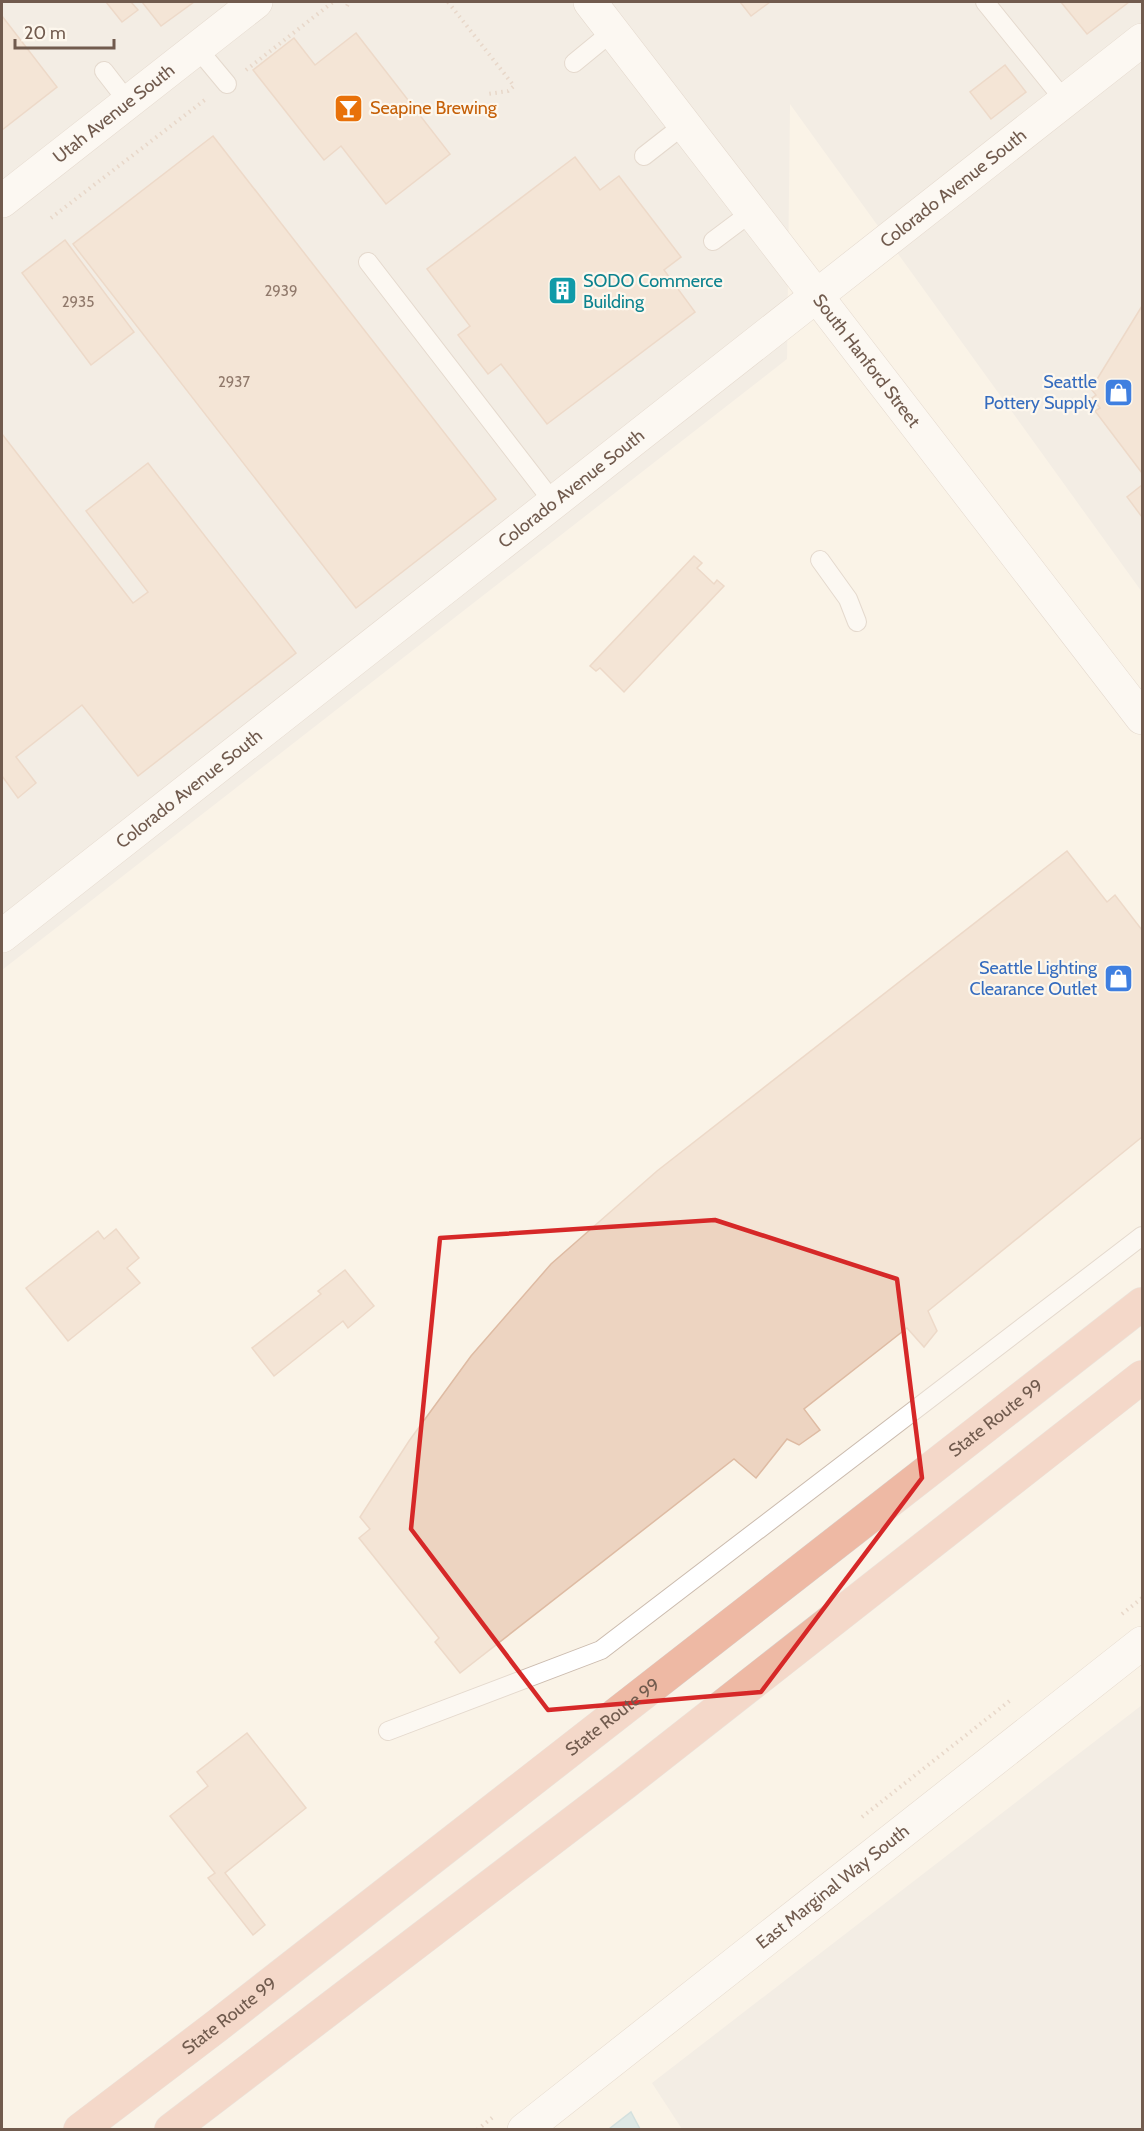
<svg xmlns="http://www.w3.org/2000/svg" width="1144" height="2131" font-family="Cabin,sans-serif">
<style>
.industrial{fill:#ebe6e0}
.water{fill:#bddce2;stroke:#a4cbd3;stroke-width:1.5}
.building{fill:#edd4c1;stroke:#debba3;stroke-width:1.5}
.lines{fill:none;stroke-linecap:round;stroke-linejoin:round}
.service-casing{stroke:#cbbbae;stroke-width:20}
.minor-casing{stroke:#cbbbae;stroke-width:34}
.tertiary-casing{stroke:#cbbbae;stroke-width:34}
.secondary-casing{stroke:#cdbcac;stroke-width:34}
.motorway-casing{stroke:#d7d1cd;stroke-width:34}
.path{stroke:#d2b7a4;stroke-width:4;stroke-dasharray:1.5 4.5;stroke-linecap:butt}
.service{stroke:#fff;stroke-width:18}
.minor{stroke:#fff;stroke-width:33}
.tertiary{stroke:#fff;stroke-width:33}
.secondary{stroke:#fff;stroke-width:33}
.motorway{stroke:#eeb9a4;stroke-width:33}
.marked{fill:none;stroke:#d62828;stroke-width:4.5;stroke-linejoin:round}
.labels{text-anchor:middle;stroke-width:4.5;stroke-linejoin:round;paint-order:stroke}
.number-label{font-size:15px;fill:#90796b}
.food-label{font-size:18px;fill:#c56008;stroke:#fdf7ed;text-anchor:start}
.street-label{font-size:18px;fill:#715b4e;stroke:#fdf7ed}
.culture-label{font-size:18px;fill:#0d838f;stroke:#fdf7ed;text-anchor:start}
.shop-label{font-size:18px;fill:#366cbe;stroke:#fdf7ed;text-anchor:end}
</style>
<rect width="100%" height="100%" fill="#faf3e7"/>
<g class="industrial">
<polygon points="2,2 1142,2 1142,592 790,104 787,359 2,970"/>
<polygon points="1142,1705 1142,2129 682,2129 652,2083"/>
</g>
<polygon class="water" points="631,2112 640,2129 609,2129"/>
<g class="building">
<polygon points="106,2 131,2 138,10 122,22"/>
<polygon points="142,2 194,2 161,26"/>
<polygon points="740,2 770,2 751,16"/>
<polygon points="1061,2 1129,2 1087,34"/>
<polygon points="2,16 57,87 2,130"/>
<polygon points="356,33 450,154 386,204 341,146 324,160 253,70 294,38 315,65"/>
<polygon points="1005,65 1026,92 991,119 970,92"/>
<polygon points="213,136 496,499 356,608 73,244"/>
<polygon points="575,157 600,190 619,176 681,257 664,270 695,312 547,424 501,364 488,374 458,335 470,326 427,269"/>
<polygon points="65,240 134,332 91,365 22,273"/>
<polygon points="1142,306 1142,473 1095,411 1100,408 1092,398 1096,395 1091,389"/>
<polygon points="2,434 133,603 148,592 86,511 148,463 296,653 138,776 82,705 16,757 36,783 18,798 2,776"/>
<polygon points="1142,485 1142,517 1127,497"/>
<polygon points="694,556 702,563 697,568 714,584 717,580 724,586 624,692 600,668 596,671 590,666"/>
<polygon points="1067,851 1107,902 1115,895 1142,930 1142,1137 928,1311 937,1331 924,1347 907,1328 804,1409 820,1430 799,1445 787,1439 756,1478 734,1459 460,1673 435,1642 439,1638 359,1538 370,1529 360,1517 409,1441 471,1356 551,1264 657,1171"/>
<polygon points="116,1229 139,1258 127,1268 140,1283 68,1341 26,1288 98,1231 104,1239"/>
<polygon points="345,1270 374,1306 348,1328 343,1321 274,1376 252,1348 321,1294 318,1291"/>
<polygon points="247,1733 306,1808 225,1873 265,1925 253,1935 208,1878 215,1873 170,1816 208,1786 197,1772"/>
</g>
<g class="lines">
<defs>
<g id="service">
<polyline points="985,2 1065,101"/>
<polyline points="197,48 227,84"/>
<polyline points="574,63 613,31"/>
<polyline points="104,71 128,102"/>
<polyline points="644,156 685,124"/>
<polyline points="713,241 753,211"/>
<polyline points="368,262 554,503"/>
<polyline points="820,560 848,599 857,622"/>
<polyline points="388,1731 601,1650 1142,1236"/>
</g>
<g id="minor">
<path id="s1" d="M 2,201 L 256,2"/>
<path id="s2" d="M 2,936 L 1142,40"/>
</g>
<g id="tertiary">
<path id="s3" d="M 590,2 L 1142,718"/>
</g>
<g id="secondary">
<path id="s4" d="M 524,2130 L 1142,1643"/>
</g>
<g id="motorway">
<path id="s5" d="M 80,2130 L 218,2025 L 1142,1304"/>
<polyline points="171,2130 625,1783 1142,1377"/>
</g>
</defs>
<use href="#service" class="service-casing"/>
<use href="#minor" class="minor-casing"/>
<use href="#tertiary" class="tertiary-casing"/>
<use href="#secondary" class="secondary-casing"/>
<use href="#motorway" class="motorway-casing"/>
<g class="path">
<polyline points="448,2 514,86 508,91 488,94"/>
<polyline points="347,6 349,2"/>
<polyline points="246,70 333,2"/>
<polyline points="51,218 206,99"/>
<polyline points="1122,1614 1142,1598"/>
<polyline points="862,1817 1012,1699"/>
<polyline points="477,2130 493,2117"/>
</g>
<use href="#service" class="service"/>
<use href="#minor" class="minor"/>
<use href="#tertiary" class="tertiary"/>
<use href="#secondary" class="secondary"/>
<use href="#motorway" class="motorway"/>
</g>
<path d="M0 0H1144V2131H0ZM 715,1220 L 897,1279 L 922,1478 L 761,1692 L 548,1710 L 411,1529 L 440,1238 Z" fill="#faf3e7" fill-opacity=".55" fill-rule="evenodd"/>
<path class="marked" d="M 715,1220 L 897,1279 L 922,1478 L 761,1692 L 548,1710 L 411,1529 L 440,1238 Z"/>
<defs>
<symbol id="bar-square" viewBox="-11 -11 22 22"><rect x="-9" y="-9" width="18" height="18" rx="4" fill="#e8710a" stroke="#fdf7ed"/><path d="M-6-5H6L.8 .8V4.5H3.5V6h-7V4.5H-.8V.8Z" fill="#fff"/></symbol>
<symbol id="building-square" viewBox="-11 -11 22 22"><rect x="-9" y="-9" width="18" height="18" rx="4" fill="#0f9aa8" stroke="#fdf7ed"/><path d="M-4-6H4V6H1V3H-1V6H-4ZM-2.5-4.3h1.7v1.8h-1.7ZM.8-4.3h1.7v1.8H.8ZM-2.5-1h1.7V.8h-1.7ZM.8-1h1.7V.8H.8Z" fill="#fff"/></symbol>
<symbol id="shop-square" viewBox="-11 -11 22 22"><rect x="-9" y="-9" width="18" height="18" rx="4" fill="#3f7fe0" stroke="#fdf7ed"/><path d="M-5-2.5h2.3a2.7 3.5 0 0 1 5.4 0H5L5.5 6h-11ZM-1.5-2.5h3a1.5 2.3 0 0 0-3 0Z" fill="#fff"/></symbol>
</defs>
<g fill-rule="evenodd">
<use href="#bar-square" x="332" y="92" width="33" height="33"/>
<use href="#building-square" x="546" y="274" width="33" height="33"/>
<use href="#shop-square" x="1102" y="376" width="33" height="33"/>
<use href="#shop-square" x="1102" y="962" width="33" height="33"/>
</g>
<g class="labels">
<g class="number-label">
<text x="281" y="296">2939</text>
<text x="78" y="307">2935</text>
<text x="234" y="387">2937</text>
</g>
<g class="food-label">
<text x="370" y="114">Seapine Brewing</text>
</g>
<g class="street-label">
<text dy="6" stroke="none"><textPath href="#s1" startOffset="142">Utah Avenue South</textPath></text>
<text dy="6" stroke="none"><textPath href="#s2" startOffset="1210">Colorado Avenue South</textPath></text>
<text dy="6" stroke="none"><textPath href="#s3" startOffset="453">South Hanford Street</textPath></text>
<text dy="6" stroke="none"><textPath href="#s2" startOffset="724">Colorado Avenue South</textPath></text>
<text dy="6" stroke="none"><textPath href="#s2" startOffset="238">Colorado Avenue South</textPath></text>
<text dy="6" stroke="none"><textPath href="#s5" startOffset="1160">State Route 99</textPath></text>
<text dy="6" stroke="none"><textPath href="#s5" startOffset="674">State Route 99</textPath></text>
<text dy="6" stroke="none"><textPath href="#s4" startOffset="393">East Marginal Way South</textPath></text>
<text dy="6" stroke="none"><textPath href="#s5" startOffset="188">State Route 99</textPath></text>
</g>
<g class="culture-label">
<text x="583" y="287">SODO Commerce<tspan x="583" dy="21">Building</tspan></text>
</g>
<g class="shop-label">
<text x="1097" y="388">Seattle<tspan x="1097" dy="21">Pottery Supply</tspan></text>
<text x="1097" y="974">Seattle Lighting<tspan x="1097" dy="21">Clearance Outlet</tspan></text>
</g>
</g>
<rect width="1144" height="2131" fill="none" stroke="#715b4e" stroke-width="6"/>
<path d="M15 39v9h99v-9" fill="none" stroke="#715b4e" stroke-width="3"/>
<text x="24" y="39" font-size="18" fill="#715b4e" stroke="#fdf7ed" stroke-width="4.5" paint-order="stroke">20 m</text>
</svg>
